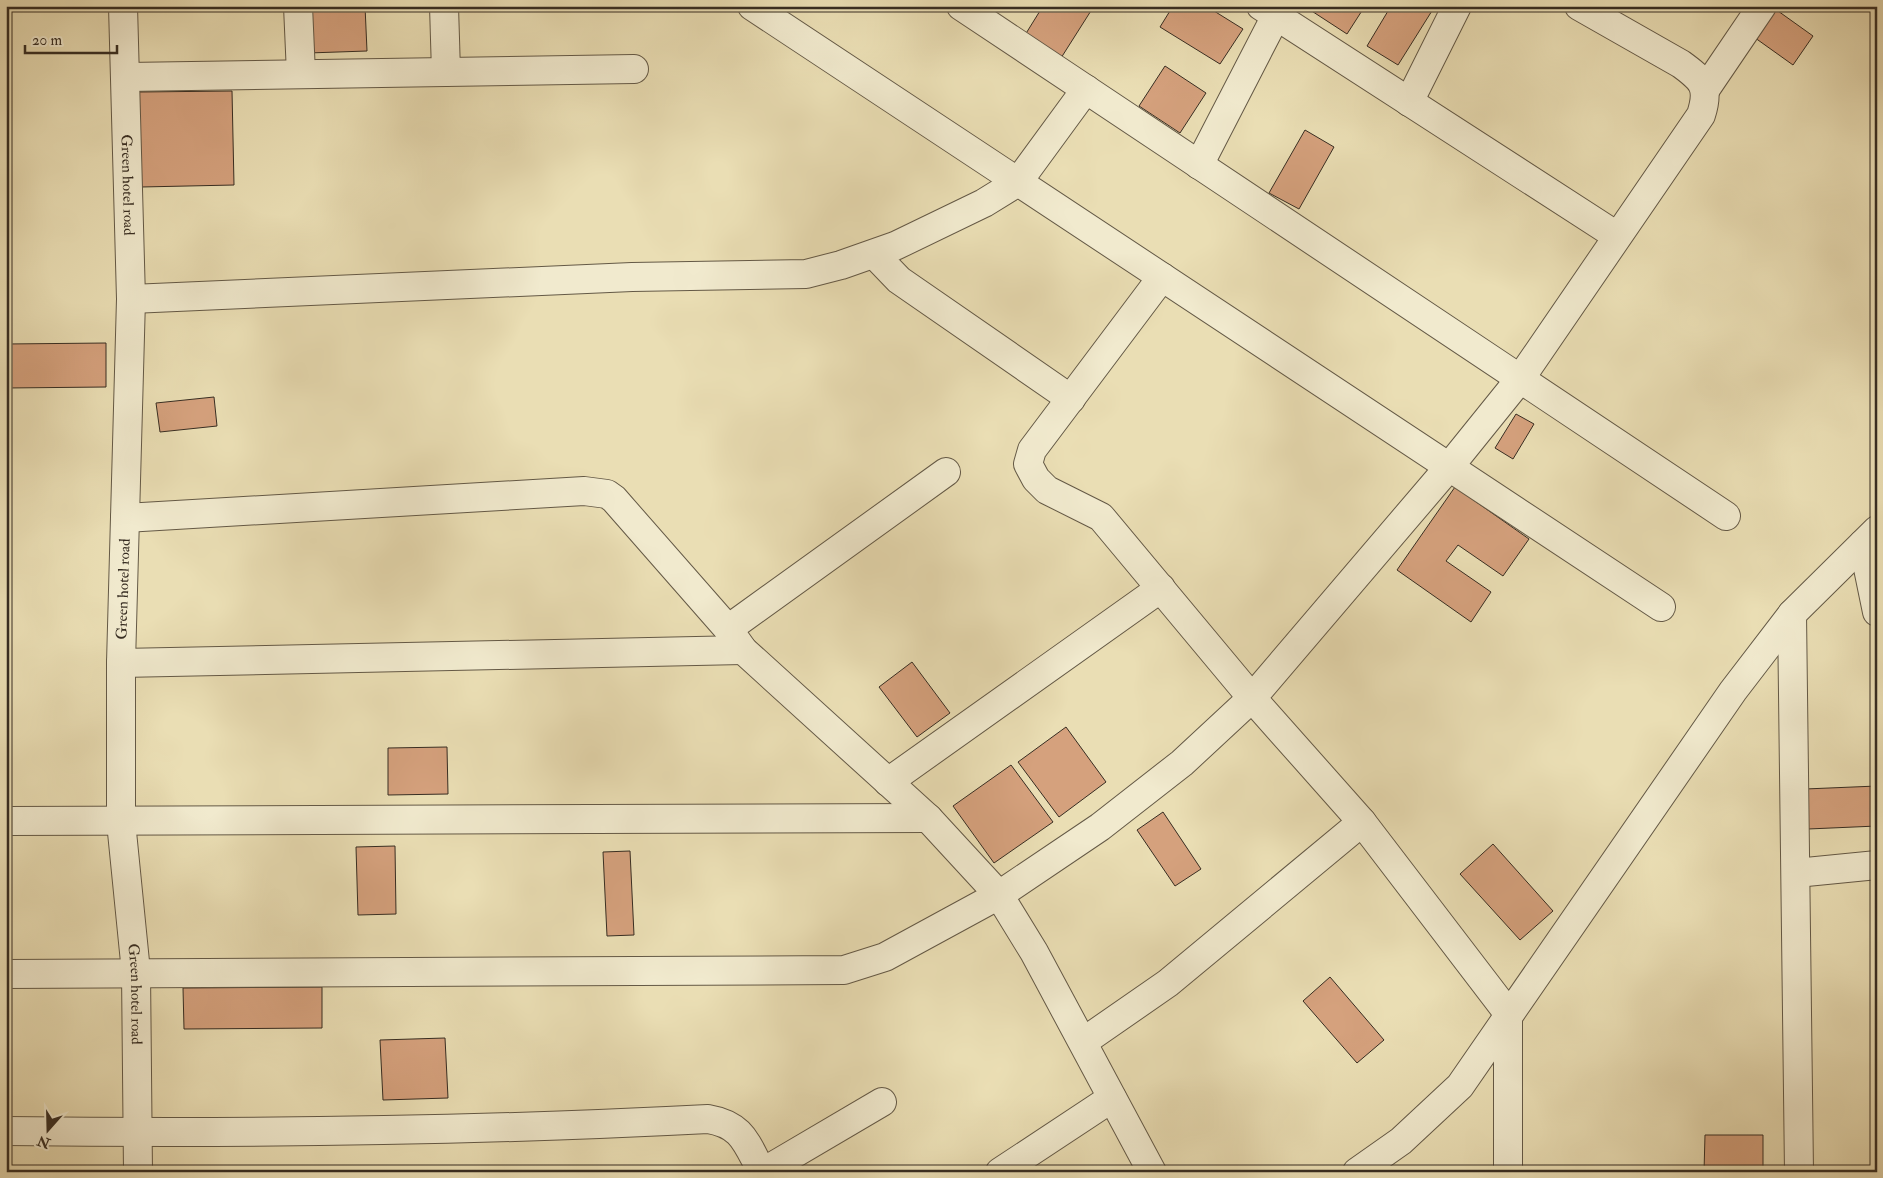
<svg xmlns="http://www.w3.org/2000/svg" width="1883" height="1178" font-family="'IM FELL Double Pica',serif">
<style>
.building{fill:#d5a17d;stroke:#372d22}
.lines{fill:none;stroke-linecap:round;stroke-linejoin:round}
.street-casing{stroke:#645946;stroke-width:30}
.street{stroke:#f1eace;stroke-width:28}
.labels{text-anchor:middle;stroke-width:4.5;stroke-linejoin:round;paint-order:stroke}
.street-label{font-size:15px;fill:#372d22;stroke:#f1eace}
</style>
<rect width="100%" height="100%" fill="#eadeb4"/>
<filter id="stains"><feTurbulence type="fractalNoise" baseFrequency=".004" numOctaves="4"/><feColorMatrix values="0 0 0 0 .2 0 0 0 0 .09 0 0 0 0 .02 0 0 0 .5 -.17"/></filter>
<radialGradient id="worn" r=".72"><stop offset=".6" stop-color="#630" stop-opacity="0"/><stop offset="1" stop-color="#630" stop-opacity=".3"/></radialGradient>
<g class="building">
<polygon points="306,6 365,6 367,51 308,53"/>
<polygon points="1043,6 1094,6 1061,58 1025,35"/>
<polygon points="1173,6 1206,6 1243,29 1220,64 1160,27"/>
<polygon points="1304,6 1365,6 1347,34"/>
<polygon points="1391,6 1435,6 1398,65 1367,46"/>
<polygon points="1771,6 1813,36 1793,65 1751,35"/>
<polygon points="1165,66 1206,93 1180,133 1139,106"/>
<polygon points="232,91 234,185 141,187 139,92"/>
<polygon points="1305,130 1334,147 1299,209 1269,193"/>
<polygon points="106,343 106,387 6,388 6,344"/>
<polygon points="214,397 217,426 160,432 156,403"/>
<polygon points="1516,414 1534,424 1513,459 1495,448"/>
<polygon points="1455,487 1529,539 1503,576 1458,545 1446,561 1491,592 1471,622 1397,570"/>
<polygon points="912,662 950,713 917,737 879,687"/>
<polygon points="1066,727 1106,782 1059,817 1018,762"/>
<polygon points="447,747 448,794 388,795 388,748"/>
<polygon points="1011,765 1053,822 994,863 953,806"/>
<polygon points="1877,786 1877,826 1808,829 1805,789"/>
<polygon points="1163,812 1201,869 1175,886 1137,830"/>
<polygon points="1493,844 1553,911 1520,940 1460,874"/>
<polygon points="395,846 396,914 358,915 356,847"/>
<polygon points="630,851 634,935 607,936 603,852"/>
<polygon points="1330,977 1384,1040 1357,1063 1303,1001"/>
<polygon points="322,987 322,1028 184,1029 183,988"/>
<polygon points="445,1038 448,1098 383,1100 380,1040"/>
<polygon points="1705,1135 1763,1135 1763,1172 1704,1172"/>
</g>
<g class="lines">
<defs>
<g id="street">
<path id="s1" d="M 123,6 L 131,299 L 121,663 L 121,822 L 136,972 L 138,1172"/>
<polyline points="298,6 301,74"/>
<polyline points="444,6 446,72"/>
<polyline points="752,6 1661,607"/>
<polyline points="961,6 1726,516"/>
<polyline points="1261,6 1617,236"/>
<polyline points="127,77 634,69"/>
<polyline points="1705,90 1762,6"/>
<polyline points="1409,102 1457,6"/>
<polyline points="1199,165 1281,6"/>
<polyline points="874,254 899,280 1071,399"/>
<polyline points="1162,277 1032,450 1028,464 1036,479 1047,490 1101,517 1252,698 1362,822 1508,1013 1508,1172"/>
<polyline points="131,299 632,277 806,274 841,265 895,246 984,203 1018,182 1086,89"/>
<polyline points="125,518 584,491 607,494 614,499 728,629 743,650 928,818 999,895 1034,952 1152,1172"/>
<polyline points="1863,544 1877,612"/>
<polyline points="1792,614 1799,1172"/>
<polyline points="728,629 946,472"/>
<polyline points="121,663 743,650"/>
<polyline points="888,782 1161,588"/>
<polyline points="6,821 928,818"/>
<polyline points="1796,873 1877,865"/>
<path d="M 6,974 L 844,970 L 885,957 L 999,895 L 1100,827 L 1182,763 L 1252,698 L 1449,467 L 1520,379 L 1701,115 C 1710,87 1703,80 1681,64 L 1579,6"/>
<polyline points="1083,1042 1168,983 1362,822"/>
<path d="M 6,1131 C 240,1134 475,1131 708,1119 C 743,1125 746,1143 762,1172"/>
<polyline points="763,1172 882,1102"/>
<polyline points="1000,1172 1112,1098"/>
<polyline points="1357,1172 1401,1141 1460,1086 1733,691 1792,614 1877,530"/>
</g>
</defs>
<use href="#street" class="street-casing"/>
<use href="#street" class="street"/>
</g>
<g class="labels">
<g class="street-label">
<text dy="5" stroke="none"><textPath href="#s1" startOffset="179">Green hotel road</textPath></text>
<text transform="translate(123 589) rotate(-88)" y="5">Green hotel road</text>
<text dy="5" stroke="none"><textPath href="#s1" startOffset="989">Green hotel road</textPath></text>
</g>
</g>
<rect width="1883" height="1178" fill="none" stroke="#eadeb4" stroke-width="25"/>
<rect x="8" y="8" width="1868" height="1163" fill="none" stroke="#372d22" stroke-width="2.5"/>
<rect x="12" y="12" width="1858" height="1153" fill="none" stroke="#372d22"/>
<g transform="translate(48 1130) rotate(200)" stroke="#f1eace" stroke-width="4" paint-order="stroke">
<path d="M0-4L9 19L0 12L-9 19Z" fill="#372d22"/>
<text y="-8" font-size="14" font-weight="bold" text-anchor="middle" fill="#372d22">N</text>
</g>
<path d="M25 45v8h92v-8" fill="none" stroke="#372d22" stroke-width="2.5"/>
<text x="32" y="45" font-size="15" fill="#372d22" stroke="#f1eace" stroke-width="4" paint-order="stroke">20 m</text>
<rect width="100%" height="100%" filter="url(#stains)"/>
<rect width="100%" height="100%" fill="url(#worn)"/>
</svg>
